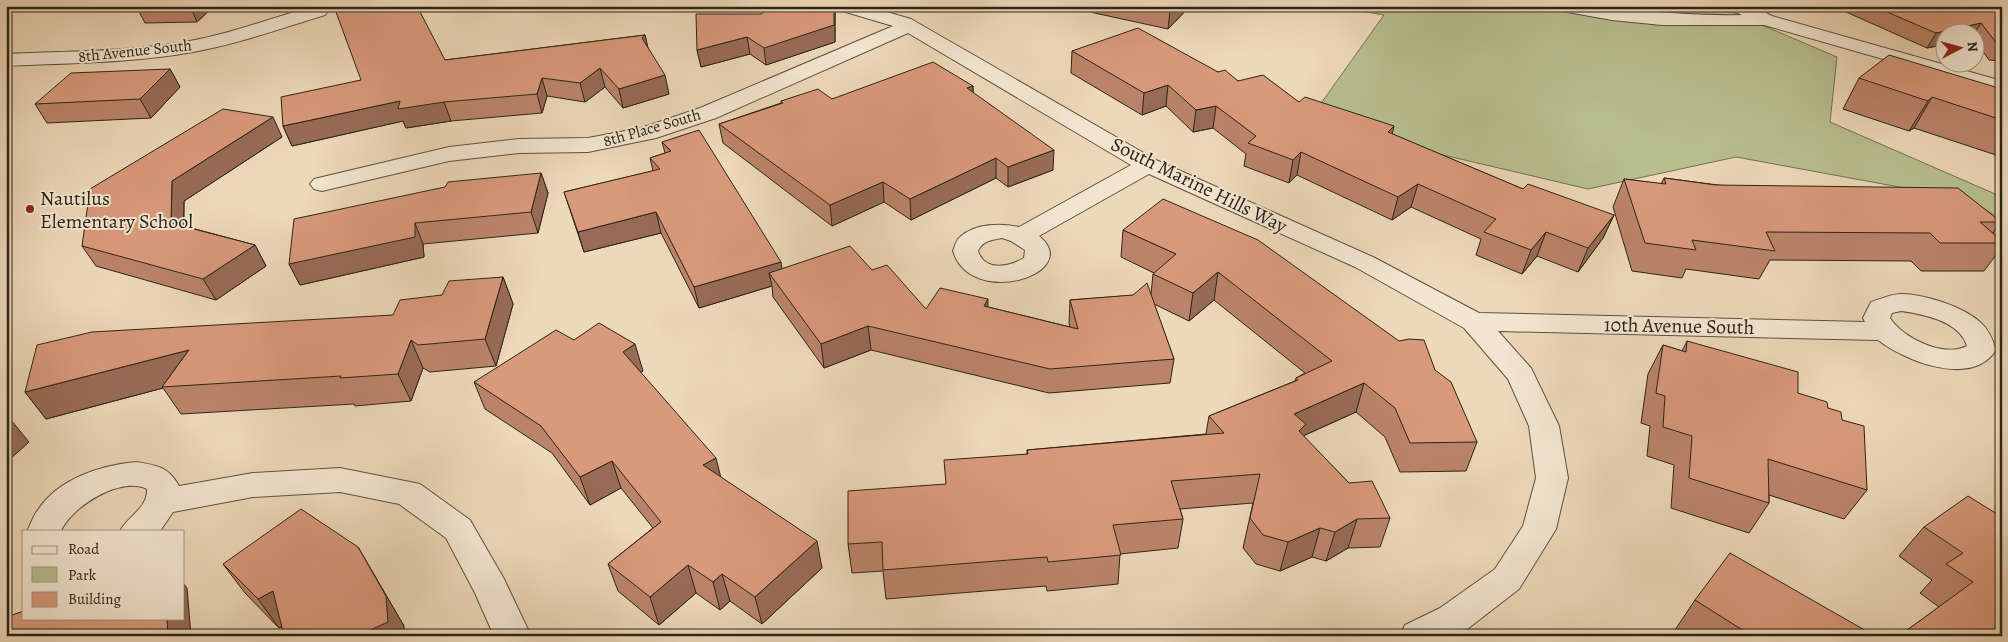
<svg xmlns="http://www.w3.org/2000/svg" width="2008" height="642" viewBox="0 0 2008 642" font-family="Alegreya,serif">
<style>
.green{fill:#b8bf8f;stroke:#727254}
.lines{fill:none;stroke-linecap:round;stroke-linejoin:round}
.street-casing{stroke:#5c5142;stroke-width:2}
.street{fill:#f3e6d1;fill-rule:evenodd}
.wall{fill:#bb846a;stroke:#2c241a}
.shaded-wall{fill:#986b56;stroke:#2c241a}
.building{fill:#d9997b;stroke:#2c241a}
.poi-dot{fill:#8f2418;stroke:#f3e6d1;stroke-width:2}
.labels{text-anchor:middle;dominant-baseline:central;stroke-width:4;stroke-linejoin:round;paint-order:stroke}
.far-street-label{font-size:16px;fill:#2c241a;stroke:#f3e6d1}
.street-label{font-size:20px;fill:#2c241a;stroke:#f3e6d1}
.poi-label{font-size:20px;fill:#2c241a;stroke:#f3e6d1;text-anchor:start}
</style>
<rect width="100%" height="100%" fill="#edd8b8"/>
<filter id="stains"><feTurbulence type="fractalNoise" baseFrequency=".004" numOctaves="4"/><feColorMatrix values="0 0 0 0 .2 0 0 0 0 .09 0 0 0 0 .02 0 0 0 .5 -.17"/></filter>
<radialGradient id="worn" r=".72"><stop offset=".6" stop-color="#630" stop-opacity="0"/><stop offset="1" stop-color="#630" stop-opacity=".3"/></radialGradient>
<!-- green -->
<path class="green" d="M 1331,6 L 1717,6 L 1837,57 L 1830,122 L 2002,197 L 2002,220 L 1970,200 L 1736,157 L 1588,189 L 1307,123 L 1384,15 Z"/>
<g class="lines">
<defs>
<path id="street" d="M 316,6 L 325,7 L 328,11 L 325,15 C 282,28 238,44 193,52 C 132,63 68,63 6,66 L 6,54 C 69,51 134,52 195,40 C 237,32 276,16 316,6 Z
M 836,6 L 866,6 L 911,19 L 1156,160 L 1373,257 L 1479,313 L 1865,322 L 1863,318 L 1871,302 C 1880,299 1892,294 1901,294 C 1924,294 1965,307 1981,323 C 1989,330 1993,340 1996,350 C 1972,388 1905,361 1878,340 L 1498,331 L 1531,368 L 1559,426 L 1568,478 L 1556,529 L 1519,589 L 1466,630 L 1454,636 L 1400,636 L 1405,625 L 1440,608 L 1495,569 L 1523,526 L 1536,478 L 1529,426 L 1508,379 L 1464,328 L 1355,267 L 1149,174 L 1039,236 C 1085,273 971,310 953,251 C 955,246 956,240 960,237 C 975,223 1001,223 1019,227 L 1131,165 L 908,33 L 716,118 L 656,138 L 588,152 L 519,153 L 449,161 L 322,191 L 314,189 L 310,184 L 314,179 L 449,147 L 519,139 L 588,138 L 641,128 L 700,108 L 893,26 L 839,10 ZM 1002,238 L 1011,241 L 1025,250 L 1024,258 C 1009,267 985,272 978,251 C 982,241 992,240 1002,238 ZM 1901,311 C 1923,314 1960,321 1967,346 C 1943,358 1903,338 1890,318 L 1892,313 Z
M 1553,6 C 1616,6 1678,17 1742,15 L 1732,10 L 1729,6 L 1752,6 L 1772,16 L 2002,81 L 2002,93 L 1764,25 L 1662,25 L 1612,20 L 1562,11 L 1556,10 Z
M 136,462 C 156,465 169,467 179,486 L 253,473 L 340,468 L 420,484 L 470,520 L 504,579 L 531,636 L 494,636 L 475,593 L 446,538 L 399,504 L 340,492 L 253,497 L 173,512 L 160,531 L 120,531 C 128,516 148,508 147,489 C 121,476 72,506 61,531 L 27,531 C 31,524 33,516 38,510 C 58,479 101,465 136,462 Z"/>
</defs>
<!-- street casing -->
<use href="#street" class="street-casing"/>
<!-- street -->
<use href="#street" class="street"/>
</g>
<!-- wall -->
<path class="wall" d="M 136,6 L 214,6 L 197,22 L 145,23 Z
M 835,6 L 835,42 L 766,65 L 750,54 L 701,67 L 697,50 L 761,14 Z
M 1087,6 L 1190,6 L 1168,29 L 1090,12 L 1091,7 Z
M 1839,6 L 2002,6 L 2002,61 L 1989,60 L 1976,42 L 1976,32 L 1946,32 L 1946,44 L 1927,48 L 1846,12 Z
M 645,35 L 648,48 L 669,94 L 623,108 L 605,87 L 585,102 L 547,96 L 542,113 L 451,121 L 406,128 L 403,121 L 292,146 L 283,126 L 361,80 L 445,60 Z
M 1072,51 L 1218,72 L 1238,81 L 1392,134 L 1523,189 L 1614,215 L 1603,238 L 1578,272 L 1537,256 L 1522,274 L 1476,255 L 1481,239 L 1411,207 L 1392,220 L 1297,175 L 1289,183 L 1244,166 L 1246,154 L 1213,128 L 1193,132 L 1166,106 L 1142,115 L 1071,73 Z
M 170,69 L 180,87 L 151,118 L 47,123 L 35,104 Z
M 1859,78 L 2002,89 L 2002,157 L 1914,128 L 1909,131 L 1843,109 Z
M 973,86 L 973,93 L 1053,170 L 1008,187 L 996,178 L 911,220 L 884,202 L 832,226 L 723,143 L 719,124 L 781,103 L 781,101 L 832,99 Z
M 282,137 L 184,201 L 184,226 L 255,245 L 266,266 L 216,300 L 96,266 L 82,246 Z
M 662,142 L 782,269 L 872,270 L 926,309 L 988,307 L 1070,327 L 1069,324 L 1070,300 L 1151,294 L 1153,274 L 1154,273 L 1121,257 L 1123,230 L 1435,370 L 1477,442 L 1466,471 L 1400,472 L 1385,437 L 1356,412 L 1303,436 L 1349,483 L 1390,518 L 1380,547 L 1348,548 L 1326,561 L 1312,557 L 1280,571 L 1256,564 L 1243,548 L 1253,503 L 1180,509 L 1183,519 L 1178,548 L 1120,554 L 1118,584 L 1047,591 L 1046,586 L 886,599 L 883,571 L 852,573 L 848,544 L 946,484 L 1027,454 L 1027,450 L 1206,434 L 1209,416 L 1295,381 L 1296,378 L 1305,373 L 1214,300 L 1189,321 L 1154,304 L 1174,359 L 1170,383 L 1049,393 L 871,350 L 824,368 L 773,297 L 772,286 L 699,308 L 661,233 L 584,252 L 564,192 L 653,171 L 650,158 L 665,153 Z
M 541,173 L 548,193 L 538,233 L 423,244 L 424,257 L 300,285 L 289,264 Z
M 1664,178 L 2001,222 L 1993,233 L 2002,241 L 2002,247 L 1984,271 L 1921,271 L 1911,261 L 1770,260 L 1759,279 L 1686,269 L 1682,278 L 1632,271 L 1613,207 L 1624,179 L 1661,184 Z
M 503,277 L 513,304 L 496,366 L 430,372 L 423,368 L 411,401 L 355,406 L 354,404 L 181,414 L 163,388 L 46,419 L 25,392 L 393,315 L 442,295 Z
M 574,340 L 643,371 L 640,372 L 720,477 L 822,568 L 762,624 L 730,601 L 720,610 L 696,593 L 659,625 L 618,591 L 608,564 L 653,528 L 621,488 L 590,505 L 552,453 L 485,409 L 474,382 Z
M 1687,341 L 1828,408 L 1842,420 L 1867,490 L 1844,519 L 1769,495 L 1769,503 L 1749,533 L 1671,508 L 1674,465 L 1647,456 L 1650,426 L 1641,423 L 1648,374 L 1663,345 L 1682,351 Z
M 2002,517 L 2002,636 L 1899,636 L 1939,607 L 1920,593 L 1932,580 L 1899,556 L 1924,527 Z
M 358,547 L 404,626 L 282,627 L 279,628 L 245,593 L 223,564 Z
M 1695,600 L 1875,636 L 1684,636 L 1675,630 Z"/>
<!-- shaded-wall -->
<path class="shaded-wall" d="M 190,6 L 214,6 L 197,22 Z
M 834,6 L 835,6 L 835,42 L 766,65 L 764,48 Z
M 1175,6 L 1190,6 L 1168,29 L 1170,11 Z
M 1981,23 L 1975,32 L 1946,32 L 1946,44 L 1927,48 L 1936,33 Z
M 645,35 L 649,53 L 642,38 Z
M 747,37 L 750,54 L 701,67 L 697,50 Z
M 600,68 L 605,87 L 585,102 L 580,83 Z
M 170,69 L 180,87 L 151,118 L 140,99 Z
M 665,75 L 669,94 L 623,108 L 619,89 Z
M 542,78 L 547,96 L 542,113 L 537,94 Z
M 1168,85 L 1166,106 L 1142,115 L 1144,93 Z
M 973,86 L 973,105 L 967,88 Z
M 1932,97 L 1914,128 L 1909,131 L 1928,101 Z
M 400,101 L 444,102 L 451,121 L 406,128 L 403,121 L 292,146 L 283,126 Z
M 1216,106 L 1213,128 L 1193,132 L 1196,110 Z
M 273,117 L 282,137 L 184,201 L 183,244 L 171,223 L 172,181 Z
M 1394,126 L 1389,149 L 1388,132 Z
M 1054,150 L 1053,170 L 1008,187 L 1008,167 Z
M 1301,152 L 1297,175 L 1289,183 L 1293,160 Z
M 996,158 L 996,178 L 911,220 L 910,199 Z
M 541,173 L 548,193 L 538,233 L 531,212 Z
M 883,182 L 884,202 L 832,226 L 830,205 Z
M 1418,184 L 1411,207 L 1392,220 L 1398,197 Z
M 656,212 L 661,233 L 584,252 L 578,232 Z
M 1614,215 L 1603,238 L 1578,272 L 1588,248 Z
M 415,223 L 423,244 L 424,257 L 300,285 L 289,264 Z
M 1546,232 L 1537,256 L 1522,274 L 1531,250 Z
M 255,245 L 266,266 L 216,300 L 203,279 Z
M 781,262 L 784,282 L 769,273 L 772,286 L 699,308 L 694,287 Z
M 1218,272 L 1214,300 L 1189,321 L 1193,293 Z
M 503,277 L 513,304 L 496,366 L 485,339 Z
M 988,299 L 988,322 L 984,306 Z
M 868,326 L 871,350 L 824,368 L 821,344 Z
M 411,340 L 423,368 L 411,401 L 398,374 Z
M 635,344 L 643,371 L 631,379 L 623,352 Z
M 189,350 L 162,387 L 163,388 L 46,419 L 25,392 Z
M 1364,383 L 1356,412 L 1287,443 L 1294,414 Z
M 11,420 L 29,442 L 6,463 L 6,424 Z
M 716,458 L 723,486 L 703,465 Z
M 612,461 L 621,488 L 590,505 L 580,477 Z
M 1357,519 L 1348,548 L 1326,561 L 1335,532 Z
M 1320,528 L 1312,557 L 1280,571 L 1288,542 Z
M 817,541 L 822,568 L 762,624 L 755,597 Z
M 358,547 L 404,626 L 404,636 L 357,636 Z
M 688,565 L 696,593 L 659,625 L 650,597 Z
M 722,574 L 730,601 L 720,610 L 713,582 Z
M 184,584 L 187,588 L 191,636 L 168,636 L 167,618 L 184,618 Z
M 273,591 L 294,620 L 279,628 L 258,599 Z"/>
<!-- building -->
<path class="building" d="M 363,6 L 417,6 L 445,60 L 645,35 L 642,38 L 665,75 L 619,89 L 600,68 L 580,83 L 542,78 L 537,94 L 444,102 L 398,109 L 400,101 L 283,126 L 281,97 L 361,80 L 336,12 Z
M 772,6 L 834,6 L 834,25 L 764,48 L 747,37 L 697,50 L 696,14 L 761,14 Z
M 1146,6 L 1175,6 L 1170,11 Z
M 1873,6 L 2002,6 L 2002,45 L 1998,45 L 1981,23 L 1936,33 Z
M 1138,28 L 1218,72 L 1225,70 L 1238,81 L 1263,75 L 1299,102 L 1305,97 L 1394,126 L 1388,132 L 1523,189 L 1528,184 L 1614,215 L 1588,248 L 1546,232 L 1531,250 L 1484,232 L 1496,219 L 1418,184 L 1398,197 L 1301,152 L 1293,160 L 1248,143 L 1256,136 L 1216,106 L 1196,110 L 1168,85 L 1144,93 L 1072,51 Z
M 1889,55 L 2002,89 L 2002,120 L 1932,97 L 1928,101 L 1859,78 Z
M 933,62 L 973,86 L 967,88 L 1054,150 L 1008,167 L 996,158 L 910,199 L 883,182 L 830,205 L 719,124 L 783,103 L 781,101 L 818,89 L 832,99 Z
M 170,69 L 140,99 L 35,104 L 71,73 Z
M 223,109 L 273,117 L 172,181 L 171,223 L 255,245 L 203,279 L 82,246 L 90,189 Z
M 699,130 L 781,262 L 694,287 L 656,212 L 578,232 L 564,192 L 660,169 L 650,158 L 671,151 L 662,142 Z
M 541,173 L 531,212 L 415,223 L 415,237 L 289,264 L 294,219 L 445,187 L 448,182 Z
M 1664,178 L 1716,185 L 1958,188 L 2001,222 L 1980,222 L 2002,241 L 2002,243 L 1940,243 L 1930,233 L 1766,232 L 1775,251 L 1692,240 L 1696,250 L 1645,243 L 1624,179 L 1666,184 Z
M 1163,199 L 1258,240 L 1399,341 L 1409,339 L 1424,340 L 1435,370 L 1451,382 L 1477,442 L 1410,443 L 1395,408 L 1364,383 L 1294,414 L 1306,424 L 1299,431 L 1349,483 L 1372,481 L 1390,518 L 1357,519 L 1335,532 L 1320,528 L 1288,542 L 1263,535 L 1250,518 L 1260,474 L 1171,481 L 1183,519 L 1113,525 L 1121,555 L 1048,562 L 1047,557 L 883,570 L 882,542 L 848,544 L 848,491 L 946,484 L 944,460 L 1028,454 L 1027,450 L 1224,433 L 1209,416 L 1298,380 L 1296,378 L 1332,361 L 1218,272 L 1193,293 L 1153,274 L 1176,254 L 1123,230 Z
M 850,246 L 872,270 L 887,265 L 926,309 L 940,288 L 988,299 L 984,306 L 1078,329 L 1070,300 L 1133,295 L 1147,283 L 1174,359 L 1050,369 L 868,326 L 821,344 L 769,273 Z
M 503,277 L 485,339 L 418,345 L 411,340 L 398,374 L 340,378 L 341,376 L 162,387 L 189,350 L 25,392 L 37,345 L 92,332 L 393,315 L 400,300 L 442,295 L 449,281 Z
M 599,323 L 635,344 L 623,352 L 716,458 L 703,465 L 817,541 L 755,597 L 722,574 L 713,582 L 688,565 L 650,597 L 608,564 L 661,522 L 612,461 L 580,477 L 541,426 L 474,382 L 556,330 L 574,340 Z
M 1687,341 L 1798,372 L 1798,393 L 1827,402 L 1828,408 L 1841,412 L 1842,420 L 1864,426 L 1867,490 L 1768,459 L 1769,503 L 1689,478 L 1692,436 L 1663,427 L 1665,396 L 1656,393 L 1663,345 L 1686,352 Z
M 6,420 L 11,420 L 6,424 Z
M 1968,496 L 2002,517 L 2002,636 L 1960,636 L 1957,634 L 1956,636 L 1899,636 L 1973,582 L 1946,564 L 1963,553 L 1924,527 Z
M 301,509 L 358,547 L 386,596 L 388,622 L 357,636 L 284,636 L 273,591 L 258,599 L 223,564 Z
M 1730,553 L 1875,636 L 1752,636 L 1695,600 Z
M 24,611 L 24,618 L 167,618 L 168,636 L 6,636 L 6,617 Z"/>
<!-- markers -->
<circle class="poi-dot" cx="30" cy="209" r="5"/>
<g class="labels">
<!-- far-street labels -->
<g class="far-street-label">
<text transform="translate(135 51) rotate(-6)">8th Avenue South</text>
<text transform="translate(652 128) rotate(-16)">8th Place South</text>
</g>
<!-- street labels -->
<g class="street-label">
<text transform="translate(1199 185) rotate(26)">South Marine Hills Way</text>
<text transform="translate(1679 326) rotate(1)">10th Avenue South</text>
</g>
<!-- poi labels -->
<g class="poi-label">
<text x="40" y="198">Nautilus<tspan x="40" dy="23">Elementary School</tspan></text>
</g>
</g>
<!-- margin -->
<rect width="2008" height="642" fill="none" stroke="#edd8b8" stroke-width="25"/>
<rect x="8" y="8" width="1993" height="627" fill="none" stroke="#2c241a" stroke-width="2.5"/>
<rect x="12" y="12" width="1983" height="617" fill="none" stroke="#2c241a"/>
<!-- legend -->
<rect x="22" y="530" width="162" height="90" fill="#f3e6d1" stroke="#a39888"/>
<rect x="32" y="546" width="25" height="8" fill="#f3e6d1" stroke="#a39888"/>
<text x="68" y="554" font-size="15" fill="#2c241a">Road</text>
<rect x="32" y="567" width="25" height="15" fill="#b8bf8f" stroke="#a39888"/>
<text x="68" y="580" font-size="15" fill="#2c241a">Park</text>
<rect x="32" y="592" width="25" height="15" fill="#d9997b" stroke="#a39888"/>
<text x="68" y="604" font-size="15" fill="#2c241a">Building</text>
<!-- north arrow -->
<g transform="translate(1960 48) rotate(84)"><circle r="24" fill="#f3e6d1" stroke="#a39888"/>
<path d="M0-4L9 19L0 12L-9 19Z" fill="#8f2418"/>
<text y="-8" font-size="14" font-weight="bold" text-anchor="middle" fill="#2c241a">N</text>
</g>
<rect width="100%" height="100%" filter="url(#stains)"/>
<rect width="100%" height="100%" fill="url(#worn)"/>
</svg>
